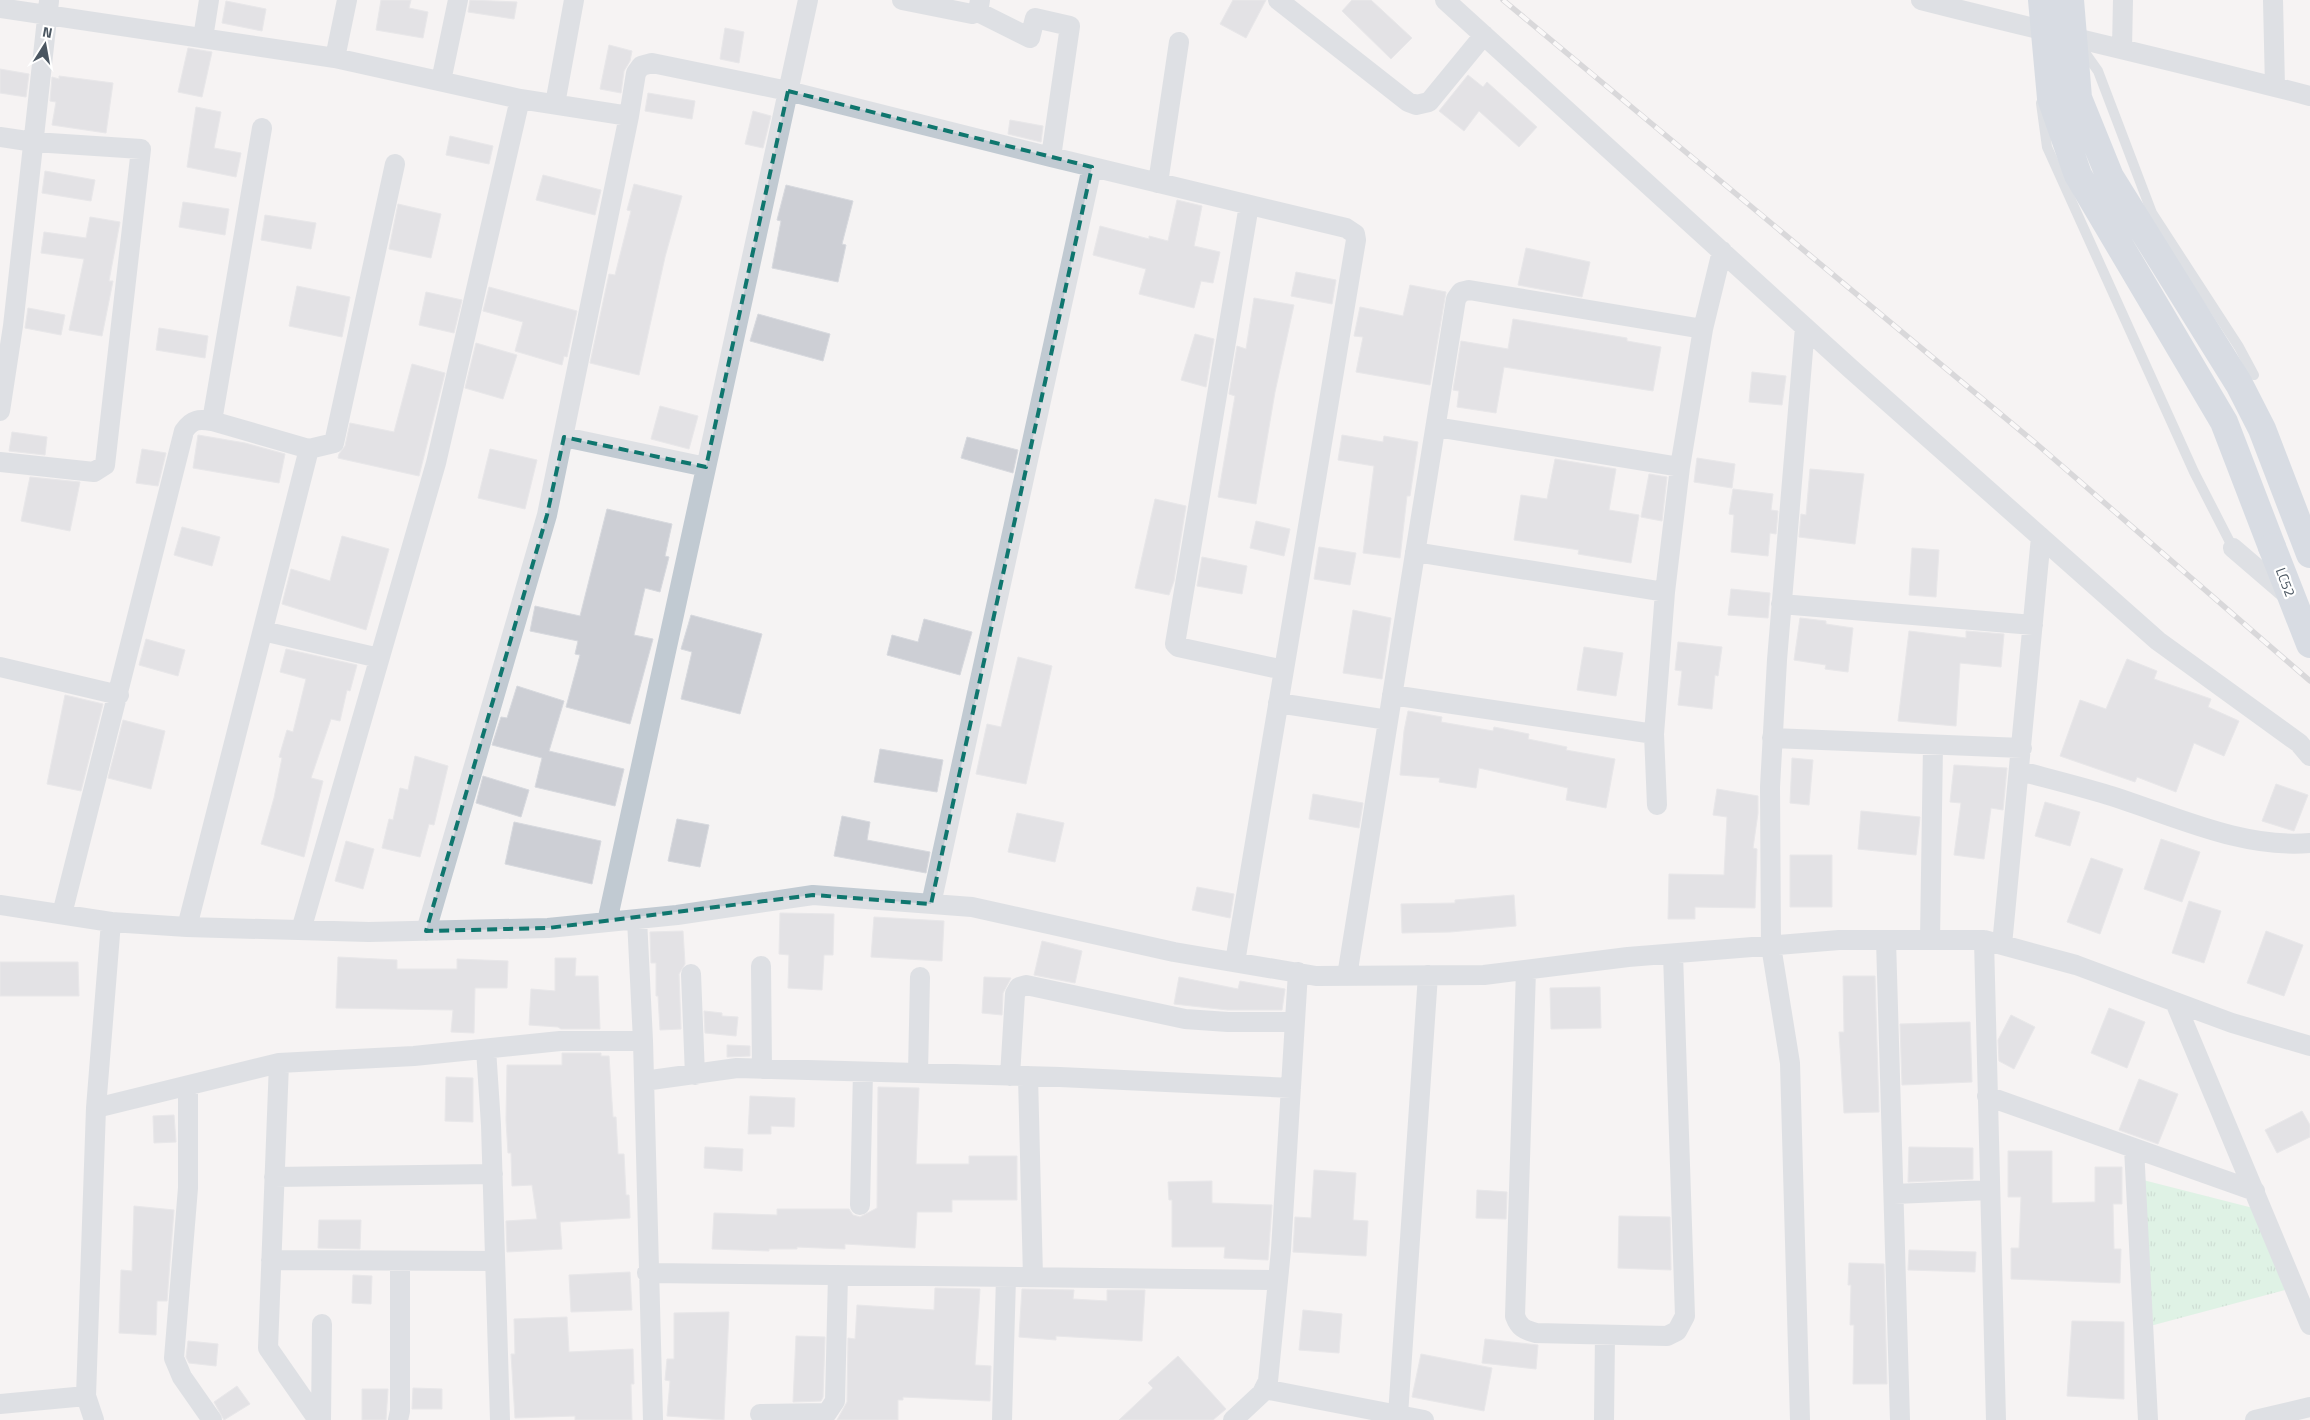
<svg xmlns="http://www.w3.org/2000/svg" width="2310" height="1420" viewBox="0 0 2310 1420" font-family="'Titillium Web',sans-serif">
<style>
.park{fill:url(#park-tufts)}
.building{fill:#cdcfd5;stroke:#d7d9de}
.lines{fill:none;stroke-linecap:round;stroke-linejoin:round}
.lane{stroke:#c1cad2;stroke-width:10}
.street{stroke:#c1cad2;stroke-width:20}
.primary{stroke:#b3c2d1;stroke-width:28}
.rail-casing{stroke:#b5b8bd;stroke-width:5.5}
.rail{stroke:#fff;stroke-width:4;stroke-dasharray:11;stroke-linecap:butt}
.primary-bridge{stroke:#b3c2d1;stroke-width:28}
.marked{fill:none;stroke:#0f766e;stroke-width:4;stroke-dasharray:10 6;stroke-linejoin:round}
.labels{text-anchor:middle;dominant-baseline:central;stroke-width:4.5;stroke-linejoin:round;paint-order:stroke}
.street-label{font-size:14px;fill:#4a5661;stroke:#fff}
</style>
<defs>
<pattern id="park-tufts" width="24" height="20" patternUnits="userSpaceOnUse" patternTransform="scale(1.25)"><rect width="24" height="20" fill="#c3f1d5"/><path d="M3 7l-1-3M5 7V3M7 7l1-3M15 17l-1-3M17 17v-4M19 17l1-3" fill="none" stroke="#a0c6b0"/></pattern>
</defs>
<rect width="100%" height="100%" fill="#f5f3f3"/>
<!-- park -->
<path class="park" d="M 2143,1180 L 2253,1208 L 2285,1290 L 2150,1326 Z"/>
<!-- building -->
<path class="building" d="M 381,0 L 411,0 L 409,8 L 428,12 L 423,38 L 376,30 Z
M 470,0 L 517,2 L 514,19 L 468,12 Z
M 1233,0 L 1266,0 L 1246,38 L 1220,24 Z
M 1352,0 L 1371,0 L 1412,38 L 1391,59 L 1342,11 Z
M 226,1 L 266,9 L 262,31 L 222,23 Z
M 725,28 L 744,32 L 739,63 L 720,59 Z
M 609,45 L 632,51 L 630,61 L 624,71 L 621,93 L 600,89 Z
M 188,48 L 212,52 L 202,97 L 178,92 Z
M 0,69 L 29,74 L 26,97 L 0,93 Z
M 1468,75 L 1483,87 L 1487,82 L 1537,127 L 1519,147 L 1479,111 L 1464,131 L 1439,111 Z
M 59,76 L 113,83 L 106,133 L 52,125 L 56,102 L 50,101 L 52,77 L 59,79 Z
M 648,93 L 695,101 L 692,119 L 645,111 Z
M 196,107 L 221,112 L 214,148 L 241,153 L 236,177 L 187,167 Z
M 753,111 L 771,116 L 763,148 L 745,144 Z
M 1010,120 L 1043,126 L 1041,142 L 1008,134 Z
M 450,136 L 493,146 L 489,164 L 446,155 Z
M 45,171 L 95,180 L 91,201 L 42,193 Z
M 543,175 L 601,190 L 595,215 L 536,200 Z
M 634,184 L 682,196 L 665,257 L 639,375 L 590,363 L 609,274 L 615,275 L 631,211 L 627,210 Z
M 786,185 L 853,201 L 842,244 L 846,245 L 838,282 L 772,268 L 781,221 L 777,220 Z
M 1177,200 L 1202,206 L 1194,246 L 1220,252 L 1213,283 L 1201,281 L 1194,308 L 1139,294 L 1146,269 L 1093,255 L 1100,226 L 1149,239 L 1149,236 L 1168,241 Z
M 183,202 L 229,209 L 225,235 L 179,227 Z
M 398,204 L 441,214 L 431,258 L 389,249 Z
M 265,215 L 316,223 L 311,249 L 261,240 Z
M 90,217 L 120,222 L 109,281 L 113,281 L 102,336 L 69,330 L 84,259 L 41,253 L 44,232 L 86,238 Z
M 1526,248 L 1590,262 L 1582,297 L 1518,285 Z
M 1296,272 L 1336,280 L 1332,304 L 1291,296 Z
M 1410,285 L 1446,292 L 1430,385 L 1356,372 L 1363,337 L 1354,336 L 1360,307 L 1403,316 Z
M 297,286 L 350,297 L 342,337 L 289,326 Z
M 489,287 L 577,311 L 567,357 L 564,356 L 562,365 L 515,351 L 523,322 L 483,311 Z
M 426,292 L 462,300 L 454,333 L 419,325 Z
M 1254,298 L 1294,305 L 1275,392 L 1256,504 L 1218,497 L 1235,396 L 1229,394 L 1237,346 L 1246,349 Z
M 28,308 L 65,315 L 61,335 L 25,328 Z
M 758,314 L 830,334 L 823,361 L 750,341 Z
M 1513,319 L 1627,338 L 1627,341 L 1661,347 L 1653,391 L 1504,367 L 1496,413 L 1457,407 L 1459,391 L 1453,390 L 1461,341 L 1508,349 Z
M 159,328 L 208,336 L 205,358 L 156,350 Z
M 1195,334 L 1214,339 L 1206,387 L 1181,380 Z
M 476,343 L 517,355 L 503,399 L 465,388 Z
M 412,364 L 445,373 L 419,476 L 338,458 L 339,454 L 345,446 L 350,423 L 394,432 Z
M 1752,372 L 1786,376 L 1782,405 L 1749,402 Z
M 660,406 L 698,416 L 689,449 L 651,439 Z
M 12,432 L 47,437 L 45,455 L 9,451 Z
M 198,435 L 245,443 L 285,454 L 279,483 L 193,468 Z
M 1342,435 L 1383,442 L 1384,436 L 1418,442 L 1410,496 L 1407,496 L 1400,558 L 1363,553 L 1374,466 L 1338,460 Z
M 967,437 L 1018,450 L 1013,473 L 961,458 Z
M 142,449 L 166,453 L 158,486 L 136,483 Z
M 490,449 L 537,460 L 525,509 L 478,498 Z
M 1697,458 L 1735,464 L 1732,488 L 1694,482 Z
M 1555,459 L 1616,469 L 1609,510 L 1639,515 L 1631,563 L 1578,554 L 1579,550 L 1514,540 L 1521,495 L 1547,499 Z
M 1810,469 L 1864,474 L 1855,544 L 1799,537 L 1801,514 L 1806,515 Z
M 1649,474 L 1667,477 L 1662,521 L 1641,517 Z
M 30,477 L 80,482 L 70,531 L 21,521 Z
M 1733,489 L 1773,494 L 1771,510 L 1778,511 L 1776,534 L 1770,533 L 1768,556 L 1731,552 L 1734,515 L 1729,514 Z
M 1155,499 L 1186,506 L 1174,581 L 1169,595 L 1135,588 Z
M 607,509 L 672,524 L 665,556 L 669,557 L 660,592 L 645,588 L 634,635 L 653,639 L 630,724 L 566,707 L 580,655 L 575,654 L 578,641 L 530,631 L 535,606 L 580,616 Z
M 1256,521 L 1290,529 L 1284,556 L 1250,548 Z
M 182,527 L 220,537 L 212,566 L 174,555 Z
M 342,536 L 389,549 L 366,630 L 282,604 L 291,569 L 330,581 Z
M 1319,547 L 1356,553 L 1350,585 L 1314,579 Z
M 1912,548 L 1939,550 L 1936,597 L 1909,595 Z
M 1202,557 L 1247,566 L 1242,594 L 1197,586 Z
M 1731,589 L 1770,593 L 1768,618 L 1728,615 Z
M 1353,610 L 1391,618 L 1382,679 L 1343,673 Z
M 691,615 L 762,634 L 740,714 L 681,699 L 692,652 L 681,649 Z
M 1800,618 L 1826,621 L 1826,624 L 1853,628 L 1848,672 L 1825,669 L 1826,665 L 1794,660 Z
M 924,619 L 972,632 L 960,675 L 887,655 L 892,635 L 918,642 Z
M 1909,631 L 1966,638 L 1966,631 L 2004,634 L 2001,667 L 1960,663 L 1956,726 L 1898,721 Z
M 146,639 L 185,650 L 178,676 L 139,665 Z
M 1678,642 L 1722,647 L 1718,676 L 1715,675 L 1712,709 L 1678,705 L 1682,671 L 1675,670 Z
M 1584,647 L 1623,653 L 1616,696 L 1577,690 Z
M 286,649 L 357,665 L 350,691 L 347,690 L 340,721 L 331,719 L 311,778 L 323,781 L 304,857 L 261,844 L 274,798 L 282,758 L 279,757 L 287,730 L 293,732 L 306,679 L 280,672 Z
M 1018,657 L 1052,666 L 1026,784 L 976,774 L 987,724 L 1001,727 Z
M 2127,659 L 2157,671 L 2154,679 L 2211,699 L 2208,707 L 2239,721 L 2224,756 L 2194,743 L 2176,792 L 2137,777 L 2135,782 L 2060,756 L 2080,700 L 2106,709 Z
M 517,686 L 564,701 L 549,751 L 624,769 L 615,806 L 535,787 L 542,758 L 492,745 L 501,717 L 507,718 Z
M 65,695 L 103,704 L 81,791 L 47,784 Z
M 1408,711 L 1442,717 L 1441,722 L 1493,731 L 1494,727 L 1529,734 L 1528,739 L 1567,747 L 1566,750 L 1615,759 L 1606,808 L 1566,800 L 1568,788 L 1479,768 L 1476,788 L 1439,782 L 1440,778 L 1400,775 L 1404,731 Z
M 123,720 L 165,731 L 151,789 L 108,778 Z
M 880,749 L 943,760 L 937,792 L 874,782 Z
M 415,756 L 448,766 L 434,825 L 429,824 L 420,857 L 382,848 L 389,819 L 393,820 L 400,788 L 408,790 Z
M 1792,758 L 1813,760 L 1809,805 L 1790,803 Z
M 1954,765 L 2007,768 L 2003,810 L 1991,808 L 1984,859 L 1954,855 L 1961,803 L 1950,802 Z
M 483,776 L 529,790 L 521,817 L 476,803 Z
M 2276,784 L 2308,795 L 2294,831 L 2262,821 Z
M 1717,789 L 1758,796 L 1758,813 L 1753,848 L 1757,849 L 1755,908 L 1695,907 L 1695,919 L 1668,919 L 1669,874 L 1724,875 L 1727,817 L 1713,815 Z
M 1313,794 L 1363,803 L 1359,828 L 1309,819 Z
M 2045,802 L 2080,812 L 2070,846 L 2035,836 Z
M 1861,811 L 1920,817 L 1916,855 L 1858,849 Z
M 1017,813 L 1064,823 L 1055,862 L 1008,852 Z
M 842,816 L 870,822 L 867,840 L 930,852 L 926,873 L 834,856 Z
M 677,819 L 709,825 L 700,867 L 668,861 Z
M 514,822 L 601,841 L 592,884 L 505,864 Z
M 2161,839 L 2200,852 L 2182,902 L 2144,889 Z
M 346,841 L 374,849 L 363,889 L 335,881 Z
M 1790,855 L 1832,855 L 1832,907 L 1790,907 Z
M 2091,858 L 2123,869 L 2100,934 L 2067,922 Z
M 1197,887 L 1234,894 L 1230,918 L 1192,910 Z
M 1514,895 L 1516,926 L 1450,932 L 1402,933 L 1401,904 L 1455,903 L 1455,900 Z
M 2189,901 L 2221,911 L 2204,963 L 2172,953 Z
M 780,913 L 834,914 L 833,955 L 824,955 L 822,990 L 788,988 L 789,955 L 779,954 Z
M 874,917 L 944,921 L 942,961 L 871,957 Z
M 683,931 L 685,964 L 679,974 L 681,1029 L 660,1030 L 658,996 L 656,996 L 656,963 L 651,963 L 650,932 Z
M 2266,931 L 2303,945 L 2284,996 L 2247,983 Z
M 1042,941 L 1082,951 L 1075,983 L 1034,975 Z
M 338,957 L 397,960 L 397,969 L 457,969 L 457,959 L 508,961 L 507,988 L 475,988 L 474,1033 L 451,1032 L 453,1010 L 336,1008 Z
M 555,958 L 576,958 L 575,976 L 598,976 L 600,1029 L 561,1029 L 558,1027 L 529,1025 L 531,989 L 555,991 Z
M 0,962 L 78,962 L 79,996 L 0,996 Z
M 1843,976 L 1875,976 L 1879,1112 L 1844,1113 L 1839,1032 L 1844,1032 Z
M 984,977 L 1011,978 L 1003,993 L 1002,1015 L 982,1013 Z
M 1179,977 L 1238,989 L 1240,981 L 1285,989 L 1282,1010 L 1228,1010 L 1174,1004 Z
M 1600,987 L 1601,1028 L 1551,1029 L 1550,988 Z
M 2109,1008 L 2145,1022 L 2127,1068 L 2091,1053 Z
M 704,1011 L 722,1013 L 722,1016 L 738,1017 L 736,1036 L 705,1033 Z
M 2011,1015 L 2035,1027 L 2014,1069 L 1999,1061 L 1998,1040 Z
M 1970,1022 L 1972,1082 L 1902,1085 L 1900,1024 Z
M 727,1045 L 750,1046 L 750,1056 L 727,1057 Z
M 562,1053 L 601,1053 L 601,1056 L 609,1056 L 613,1117 L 616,1117 L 618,1154 L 624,1154 L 626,1195 L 629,1195 L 630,1218 L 560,1222 L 562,1249 L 507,1252 L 506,1221 L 537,1219 L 532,1185 L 512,1186 L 511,1153 L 508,1153 L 506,1120 L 507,1065 L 562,1065 Z
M 446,1077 L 473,1078 L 473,1122 L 445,1121 Z
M 2139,1079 L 2178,1094 L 2158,1144 L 2119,1130 Z
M 878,1087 L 919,1088 L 916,1164 L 969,1164 L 969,1156 L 1017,1156 L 1017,1200 L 952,1200 L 952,1212 L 917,1212 L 915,1248 L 845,1244 L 845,1249 L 797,1247 L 797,1249 L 769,1249 L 769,1251 L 712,1249 L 714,1213 L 777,1215 L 777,1209 L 849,1209 L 853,1215 L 860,1217 L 877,1208 Z
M 750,1096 L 795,1098 L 794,1127 L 771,1126 L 771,1134 L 748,1134 Z
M 2302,1111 L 2310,1125 L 2310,1137 L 2277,1153 L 2265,1130 Z
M 174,1115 L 176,1142 L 154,1143 L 153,1116 Z
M 705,1147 L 743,1149 L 742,1171 L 704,1168 Z
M 1909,1147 L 1973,1148 L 1973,1179 L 1908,1182 Z
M 2008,1151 L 2052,1151 L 2052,1203 L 2095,1202 L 2095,1167 L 2122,1167 L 2122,1204 L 2113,1204 L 2114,1249 L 2121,1249 L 2120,1283 L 2011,1279 L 2011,1248 L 2019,1248 L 2021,1197 L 2008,1197 Z
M 1314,1170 L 1356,1173 L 1353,1220 L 1368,1221 L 1366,1256 L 1293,1252 L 1295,1217 L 1311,1218 Z
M 1212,1181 L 1212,1203 L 1272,1205 L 1268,1260 L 1224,1258 L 1225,1247 L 1172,1247 L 1172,1200 L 1169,1200 L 1168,1182 Z
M 1477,1190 L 1507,1192 L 1506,1219 L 1476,1218 Z
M 134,1206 L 174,1210 L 167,1301 L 157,1301 L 156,1335 L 119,1333 L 121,1270 L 132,1271 Z
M 1619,1216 L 1670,1217 L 1671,1270 L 1618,1268 Z
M 319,1220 L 361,1220 L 360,1249 L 318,1248 Z
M 1909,1250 L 1976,1252 L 1975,1272 L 1908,1270 Z
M 1849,1263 L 1884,1264 L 1887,1384 L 1853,1384 L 1854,1325 L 1850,1325 L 1851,1285 L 1848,1285 Z
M 630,1272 L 632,1310 L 571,1312 L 569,1275 Z
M 353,1275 L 372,1276 L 371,1304 L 352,1303 Z
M 935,1288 L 980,1289 L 975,1365 L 991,1366 L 990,1401 L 903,1397 L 903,1400 L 898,1400 L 898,1420 L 837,1420 L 847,1402 L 848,1338 L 855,1339 L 857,1305 L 934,1310 Z
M 1022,1289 L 1074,1290 L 1073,1299 L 1107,1301 L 1107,1290 L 1145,1290 L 1142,1341 L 1056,1336 L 1056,1340 L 1019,1337 Z
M 1303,1310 L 1342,1314 L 1339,1353 L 1299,1350 Z
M 729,1312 L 724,1420 L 667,1416 L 670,1381 L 665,1380 L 667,1359 L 674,1359 L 674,1313 Z
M 567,1317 L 569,1352 L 633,1349 L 634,1384 L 631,1384 L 632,1420 L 575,1420 L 575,1416 L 515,1418 L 511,1354 L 515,1354 L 514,1319 Z
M 2072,1321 L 2124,1322 L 2124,1399 L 2067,1396 Z
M 796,1336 L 825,1337 L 823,1397 L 821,1401 L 793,1402 Z
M 1485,1339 L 1538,1345 L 1536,1369 L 1482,1363 Z
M 188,1341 L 218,1344 L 216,1366 L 189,1363 L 186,1357 Z
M 1421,1354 L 1492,1368 L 1484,1411 L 1412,1397 Z
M 1178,1356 L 1226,1409 L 1213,1420 L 1119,1420 L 1153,1388 L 1148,1383 Z
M 237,1386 L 250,1404 L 224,1420 L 214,1402 Z
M 413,1388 L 442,1389 L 442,1409 L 412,1409 Z
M 362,1389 L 388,1389 L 386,1420 L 362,1420 Z"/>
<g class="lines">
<!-- lane -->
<path class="lane" d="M 2081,47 L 2098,71 L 2152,213 L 2239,347 L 2254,375
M 2041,103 L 2047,147 L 2194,472 L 2233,548"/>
<!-- street -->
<path class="street" d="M 902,0 L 972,14 L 978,12 L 980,0
M 1278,0 L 1408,102 L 1416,105 L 1429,102 L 1484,35
M 1445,0 L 1851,369 L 2158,641 L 2299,743 L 2310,756
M 1921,0 C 2050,33 2181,62 2310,96
M 2273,0 L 2275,87
M 0,8 L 335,58 L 520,99 L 629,116 L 547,515 L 426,931
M 978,12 L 1030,38 L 1035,18 L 1070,26 L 1051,157
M 203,38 L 209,0
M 2122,48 L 2123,0
M 335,58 L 347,0
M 441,81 L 458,0
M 555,104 L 574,0
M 629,116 L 636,73 L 641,66 L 652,63 L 788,91 L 1051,157 L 1346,228 L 1355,234 L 1356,240 L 1235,962
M 0,137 L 34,142 L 141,149 L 105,465 L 94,472 L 0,462
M 1158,183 L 1179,42
M 1249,205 L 1175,644 L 1178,647 L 1284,670
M 0,411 L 13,326 L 49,1
M 212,421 L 262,128
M 1436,427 L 1680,467
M 564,437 L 706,467
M 309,449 L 334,443 L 395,164
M 2233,548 L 2290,597
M 1415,552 L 1665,592
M 1781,604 L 2033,625
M 263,631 L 379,658
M 0,667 L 119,695
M 1392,695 L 1654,734
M 1278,703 L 1388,720
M 1772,738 L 2022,748
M 2020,771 C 2050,779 2079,786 2108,795 C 2173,815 2241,849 2310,843
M 1657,805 L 1654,734 L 1665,592 L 1680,467 L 1703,329 L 1722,251
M 931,904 L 1092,167
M 0,905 L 111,922
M 62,914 L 184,431 C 192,419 199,419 212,421 L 309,449 L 187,927
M 637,919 L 643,1041
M 607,922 L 808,0
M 301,930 L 436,463 L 520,99
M 1886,940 L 1900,1420
M 1930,940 L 1933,745
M 1984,940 L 1996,1420
M 2002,945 L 2041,537
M 761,966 L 762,1069
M 1526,970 L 1515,1316 C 1519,1327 1524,1330 1536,1333 L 1667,1336 L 1677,1331 L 1685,1316 L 1673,954
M 691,974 L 695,1075
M 1347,976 L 1456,299 L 1461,292 L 1469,290 L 1703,329
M 2175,1002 L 2310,1325
M 486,1049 L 491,1125 L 500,1420
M 279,1063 L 268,1348 L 318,1420
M 918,1073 L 920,977
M 1010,1076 L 1015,994 L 1019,987 L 1026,985 L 1185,1019 L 1228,1022 L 1295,1022
M 1028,1076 L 1033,1277
M 644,1081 L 737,1068 L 1060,1077 L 1291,1088
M 188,1086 L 188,1188 L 174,1358 L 182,1377 L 212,1420
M 1987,1096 L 2255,1191
M 96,1108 L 279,1063 L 414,1056 L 560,1041 L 643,1041 L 653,1420
M 2134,1148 L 2148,1420
M 274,1177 L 493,1174
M 1894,1194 L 1989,1190
M 860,1205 L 863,1072
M 271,1260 L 495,1261
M 647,1273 L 1278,1280
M 1264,1389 L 1424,1420
M 0,1404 L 86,1396
M 760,1414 L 827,1413 L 835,1401 L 838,1275
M 1398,1415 L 1428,975
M 94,1420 L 86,1396 L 96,1108 L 111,922 L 187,927 L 369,932 L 548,928 L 677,915 L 813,895 L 972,907 L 1174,952 L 1316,976 L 1484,975 L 1628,957 L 1839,940 L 1984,940 L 2076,965 L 2232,1023 L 2310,1046
M 321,1420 L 322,1324
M 398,1420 L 400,1411 L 400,1261
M 1002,1420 L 1006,1277
M 1233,1420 L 1262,1393 L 1268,1381 L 1281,1250 L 1298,972
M 1604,1420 L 1605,1335
M 1800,1420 L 1790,1063 L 1771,946 L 1770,787 L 1777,660 L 1805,327
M 2255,1420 L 2310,1407"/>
<!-- primary -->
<path class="primary" d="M 2042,0 L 2051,98 L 2078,175 L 2224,422 L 2272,547
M 2070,0 L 2078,98 L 2110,177 L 2239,384 L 2262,429 L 2310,554"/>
<defs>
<path id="rail" d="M 1503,0 L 2039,446 L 2310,681"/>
</defs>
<!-- rail casing -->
<use href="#rail" class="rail-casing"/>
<!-- rail -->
<use href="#rail" class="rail"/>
<!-- primary-bridge -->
<path class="primary-bridge" d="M 2272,547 L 2310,644"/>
</g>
<!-- marked area -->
<path d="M0 0H2310V1420H0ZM 788,91 L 1092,167 L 931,904 L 813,895 L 548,928 L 426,931 L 547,515 L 564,437 L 706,467 Z" fill="#f5f3f3" fill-opacity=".55" fill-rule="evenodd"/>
<path class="marked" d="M 788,91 L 1092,167 L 931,904 L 813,895 L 548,928 L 426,931 L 547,515 L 564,437 L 706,467 Z"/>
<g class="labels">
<!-- street labels -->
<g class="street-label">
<text transform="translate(2286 582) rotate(69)">LC52</text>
</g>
</g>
<!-- north arrow -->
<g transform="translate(45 45) rotate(11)" stroke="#ffffff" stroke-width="4" paint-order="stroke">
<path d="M0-4L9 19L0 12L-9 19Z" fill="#4a5661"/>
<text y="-8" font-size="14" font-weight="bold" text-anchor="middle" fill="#4a5661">N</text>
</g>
</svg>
